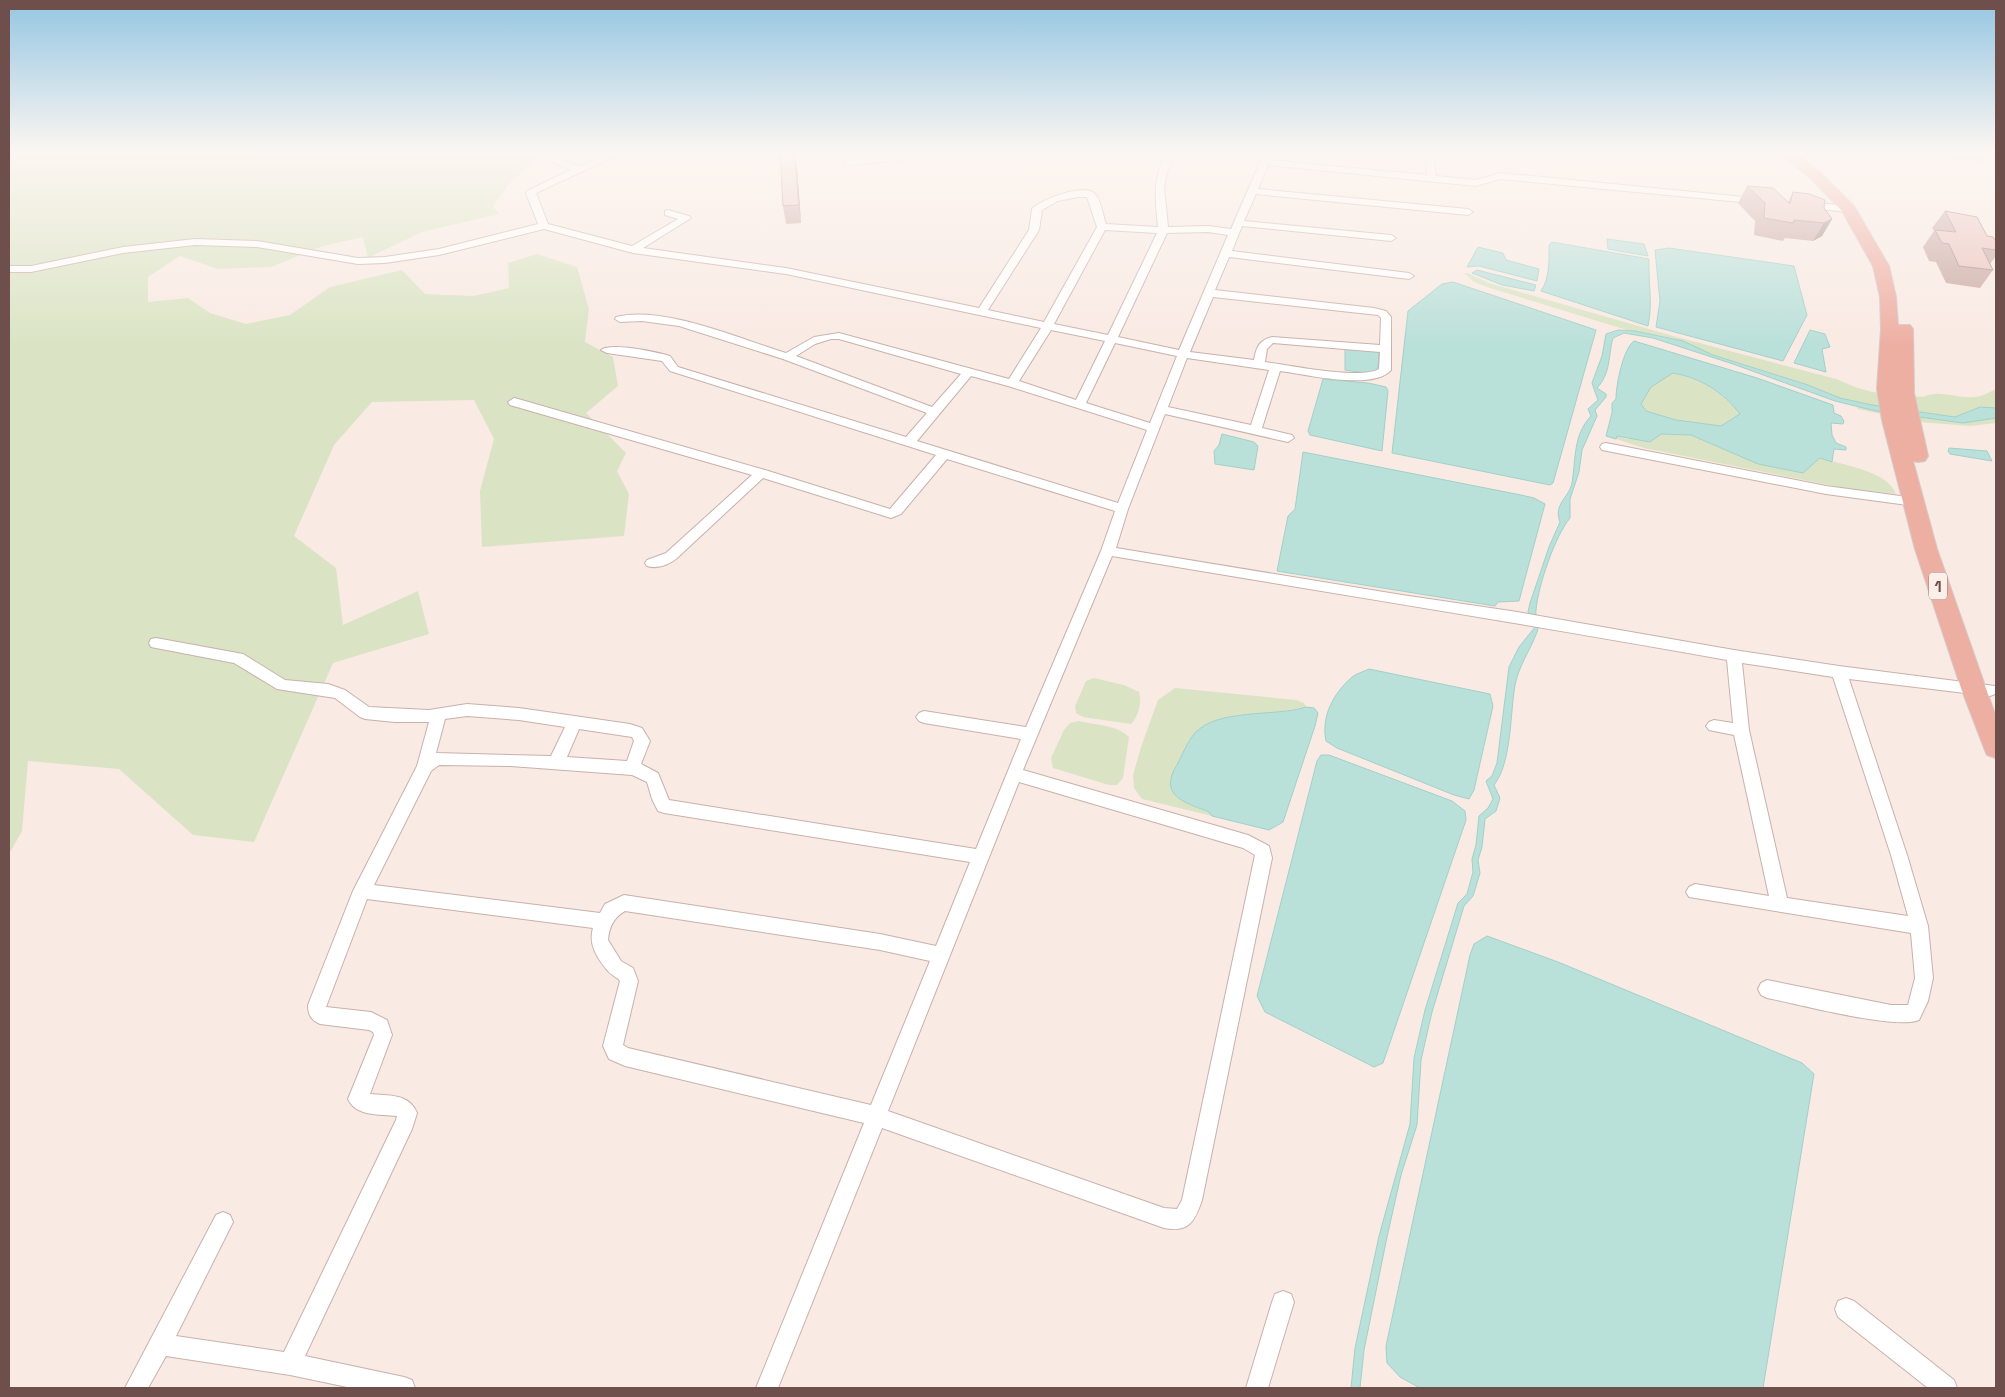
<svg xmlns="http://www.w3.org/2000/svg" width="2005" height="1397" viewBox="0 0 2005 1397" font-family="'Space Grotesk',sans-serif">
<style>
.green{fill:#dae4c4}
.water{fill:#bae0da;stroke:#a2d0ca;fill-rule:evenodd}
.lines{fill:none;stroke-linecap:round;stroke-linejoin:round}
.minor-casing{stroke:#c8b1ab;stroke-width:2}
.trunk-casing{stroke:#d4cac9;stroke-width:2}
.minor{fill:#fff;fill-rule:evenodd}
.trunk{fill:#eeafa3;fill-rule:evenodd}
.wall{fill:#caa8a3}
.shaded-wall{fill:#a48885}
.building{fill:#ebc3be;stroke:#a48885}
.labels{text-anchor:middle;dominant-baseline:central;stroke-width:4.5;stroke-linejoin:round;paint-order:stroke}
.shield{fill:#fcefe9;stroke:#997f7b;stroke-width:1}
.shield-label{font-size:16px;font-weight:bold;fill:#6e4f4c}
</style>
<rect width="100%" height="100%" fill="#f9eae3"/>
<!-- green -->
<path class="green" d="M 9,151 L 391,151 L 421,153 L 435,151 L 477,151 L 496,157 L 520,153 L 539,157 L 510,183 L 493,206 L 499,214 L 422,232 L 368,258 L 363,237 L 323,246 L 271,267 L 218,269 L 180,256 L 148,277 L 148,302 L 188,298 L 210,313 L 246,324 L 290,315 L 330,287 L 402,270 L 425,294 L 473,296 L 509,288 L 508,263 L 537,254 L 577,267 L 589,309 L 585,342 L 613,357 L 618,386 L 586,413 L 626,453 L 617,471 L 629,494 L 624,536 L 482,547 L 480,491 L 494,439 L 474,400 L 372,402 L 334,445 L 294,536 L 336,568 L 343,625 L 418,591 L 429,634 L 333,663 L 254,842 L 193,835 L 119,769 L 28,761 L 22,831 L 9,854 Z
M 1464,273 L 1468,273 L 1489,283 L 1673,336 L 1836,379 L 1855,387 L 1872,392 L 1923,397 C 1940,389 1957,399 1974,397 C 1981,397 1990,392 1996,389 L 1996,408 L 1980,407 L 1955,417 L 1872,405 L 1840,398 L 1808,385 L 1713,355 L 1683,341 L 1661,336 L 1627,330 L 1490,288 L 1474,282 Z
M 1673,373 C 1704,380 1720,391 1740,414 L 1721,426 L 1676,420 L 1646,411 L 1641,404 L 1651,387 Z
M 1857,407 L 1963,423 L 1996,418 L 1996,423 L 1970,426 L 1919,422 L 1858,409 Z
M 1661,434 L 1691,435 L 1720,447 L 1810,467 L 1820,458 C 1842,465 1887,470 1896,494 L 1844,488 L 1644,448 L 1616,439 L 1617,436 L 1627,439 Z
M 1094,678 L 1124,685 L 1139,692 C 1142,702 1139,715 1131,724 L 1083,717 L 1076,713 L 1075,706 L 1086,681 Z
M 1175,688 L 1296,700 L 1304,703 L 1306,707 L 1278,712 L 1234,715 L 1191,805 L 1209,812 L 1212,816 L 1142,799 L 1134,788 L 1133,775 L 1141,747 L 1158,700 Z
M 1079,721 C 1095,725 1118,725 1129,737 L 1123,778 L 1117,785 L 1109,785 L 1053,768 L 1051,758 L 1064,730 L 1070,723 Z"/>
<!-- water -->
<path class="water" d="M 1945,151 L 1980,152 L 1987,161 L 1947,158 Z
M 1607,239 L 1644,244 L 1648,256 L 1608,249 Z
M 1552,242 L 1649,259 C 1648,283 1653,303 1648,326 L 1541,291 C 1550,277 1549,261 1549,245 Z
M 1478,247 L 1503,253 L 1506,260 L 1539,269 L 1537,281 L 1479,266 L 1467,267 Z
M 1669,248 L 1794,266 L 1807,315 L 1783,361 L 1656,327 L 1660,301 L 1655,250 Z
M 1477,270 L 1536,285 L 1534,291 L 1502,285 L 1472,273 Z
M 1453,282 L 1596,330 L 1553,483 L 1550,485 L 1392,453 L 1408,311 L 1442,284 Z
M 1618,330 L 1635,331 L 1683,341 L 1713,355 L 1808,385 L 1840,398 L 1872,405 L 1955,417 L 1980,407 L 1996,408 L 1996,418 L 1963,423 L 1876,411 L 1835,401 L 1733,364 L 1653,338 L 1624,333 L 1613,338 C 1608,356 1611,373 1597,388 L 1606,394 L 1606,397 L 1595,410 L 1597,416 L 1582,450 L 1579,472 L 1570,499 L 1570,518 C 1555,536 1538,586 1536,610 C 1535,617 1540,625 1537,632 C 1530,651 1519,665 1515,685 C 1510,713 1512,762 1494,785 L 1500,798 L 1496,811 L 1485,819 L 1482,847 L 1478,860 L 1480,873 L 1473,896 L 1464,906 L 1432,1012 L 1421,1060 L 1417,1125 L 1401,1175 L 1387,1237 L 1364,1350 L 1360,1388 L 1351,1388 L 1355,1348 L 1379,1236 L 1410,1124 L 1414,1058 L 1425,1010 L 1458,903 L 1467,894 L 1473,872 L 1472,859 L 1476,845 L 1479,816 L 1488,808 L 1493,799 L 1486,781 L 1492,776 L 1497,763 L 1509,667 L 1519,647 L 1535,627 L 1528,612 L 1530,603 L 1549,547 L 1560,522 C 1553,504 1569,498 1572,483 C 1576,459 1573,435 1591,416 L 1588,409 L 1598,400 L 1592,383 L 1602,356 L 1606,334 Z
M 1810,330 L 1825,334 L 1830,347 L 1822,349 L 1826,372 L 1794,363 Z
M 1634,341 L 1757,378 L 1833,405 L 1834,413 L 1841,416 L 1844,421 L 1843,424 L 1831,423 L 1832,435 L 1836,443 L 1846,447 L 1846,450 L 1834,449 L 1832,462 L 1820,458 L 1803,473 L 1758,464 L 1691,435 L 1661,434 L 1650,442 L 1617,436 L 1616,439 L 1606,436 L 1612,413 L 1612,403 L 1616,399 C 1616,385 1623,349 1634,341 ZM 1673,373 C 1701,378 1723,392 1740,414 L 1721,426 L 1676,420 L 1646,411 L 1641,404 L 1651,387 Z
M 1345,348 L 1379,352 L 1378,367 L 1375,371 L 1365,373 L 1345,370 Z
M 1323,379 L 1368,383 L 1386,387 L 1388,391 L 1382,451 L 1310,435 L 1308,431 Z
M 1222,434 L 1254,442 L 1258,446 L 1254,470 L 1215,464 L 1214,451 L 1219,445 Z
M 1949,448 L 1987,451 L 1992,461 L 1950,454 L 1948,451 Z
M 1303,452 L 1521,495 L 1534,498 L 1545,504 L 1519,601 L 1498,602 L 1495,606 L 1277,571 L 1288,516 L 1295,509 Z
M 1369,669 L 1490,694 L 1493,706 L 1474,790 L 1469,799 L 1454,795 L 1337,748 L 1326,741 C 1321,717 1333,694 1351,678 C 1355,674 1363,672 1369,669 Z
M 1306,707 L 1314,708 L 1318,713 L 1315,726 L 1283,822 L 1269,830 L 1212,816 L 1209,812 C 1190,804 1160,798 1174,770 C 1181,759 1186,743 1195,733 C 1218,708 1275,717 1306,707 Z
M 1321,755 L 1329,755 L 1452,801 L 1465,811 L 1466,820 L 1383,1063 L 1374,1067 L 1265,1012 L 1257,996 L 1317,761 Z
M 1487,936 L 1558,962 L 1802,1063 L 1814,1074 L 1763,1388 L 1420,1388 L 1400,1377 L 1387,1363 L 1386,1346 L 1470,955 L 1474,944 Z"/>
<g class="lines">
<defs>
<path id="minor" d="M 529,151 C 548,151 561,158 578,167 L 614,151 L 626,151 L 536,193 L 548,224 L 632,246 L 678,219 L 665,215 L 665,211 L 668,210 L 689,216 L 691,218 L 643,248 L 786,268 L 979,308 L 1029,230 L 1032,209 C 1041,199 1085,183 1095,194 C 1101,200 1103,216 1106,224 L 1158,227 C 1155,193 1153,183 1166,151 L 1175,151 L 1167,172 L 1164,187 L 1168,227 L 1208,226 L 1231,229 L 1265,151 L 1274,151 L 1270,160 L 1427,175 L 1424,151 L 1433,151 L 1436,176 L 1476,180 L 1500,173 L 1764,199 L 1766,201 L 1761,204 L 1500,179 L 1476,186 L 1268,165 L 1258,189 L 1468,209 L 1473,212 L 1468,215 L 1256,194 L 1244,221 L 1391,235 L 1396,238 L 1391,241 L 1242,226 L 1232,251 L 1409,273 L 1414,276 L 1409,279 L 1229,257 L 1215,290 L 1374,308 L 1386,311 L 1391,317 L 1391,370 C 1373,391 1305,374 1280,371 L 1262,428 L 1292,435 L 1294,438 L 1288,442 L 1165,414 L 1128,509 L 1116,548 L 1402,595 L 1511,611 L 1734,650 L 1839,666 L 1995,686 L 1995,694 L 1990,696 L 1849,679 L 1907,855 L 1928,926 L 1933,978 L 1928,1001 L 1919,1020 C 1895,1030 1798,1004 1767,998 L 1761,995 L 1758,989 L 1761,983 L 1767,980 L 1891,1005 L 1908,1005 L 1915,978 L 1911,933 L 1689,897 L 1686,892 L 1689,887 L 1695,884 L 1769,896 L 1734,735 L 1709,730 L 1706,726 L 1709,722 L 1714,720 L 1733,723 L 1727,660 C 1523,623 1317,591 1112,556 L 1023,770 L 1248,835 L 1269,846 L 1272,858 L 1202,1200 C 1195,1221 1189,1233 1164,1228 L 882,1128 L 778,1388 L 756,1388 L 864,1123 L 625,1066 L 609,1059 L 603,1046 L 620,981 C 617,977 611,975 608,971 C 597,958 588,944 593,928 L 367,899 L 326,1007 L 371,1012 L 387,1020 L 392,1035 L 370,1094 C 388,1096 409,1093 417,1113 L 412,1129 L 305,1356 L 404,1377 L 412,1380 L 415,1388 L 352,1388 L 290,1375 L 166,1356 L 148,1388 L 125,1388 L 216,1215 L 223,1212 L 230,1215 L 233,1222 L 176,1336 L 284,1352 L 396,1120 L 397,1116 C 380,1114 356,1117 348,1099 L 374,1035 L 373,1032 L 369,1030 L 320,1024 C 311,1020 308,1015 308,1005 L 353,891 L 417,766 L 429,722 L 395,722 L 365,719 L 360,717 L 335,698 L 277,689 L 234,663 L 156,648 L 151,647 L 149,643 L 151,639 L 156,638 L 243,654 L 285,680 L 328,684 L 345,690 L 369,707 L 429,710 L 467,704 L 519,708 L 630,724 L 642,728 L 650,741 L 641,764 L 658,773 L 669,800 L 976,849 L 1021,739 L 924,723 L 919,721 L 916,717 L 919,713 L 924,711 L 1026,727 L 1101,551 L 1115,511 L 947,459 L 901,514 L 891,518 L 763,478 L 676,559 C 668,565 657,569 647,566 L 645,563 L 647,560 L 666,553 L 752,475 L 510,405 L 508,402 L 514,398 L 518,399 L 765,470 L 890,509 L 936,455 L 670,371 L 662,361 L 607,353 L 601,350 C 610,342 657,352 670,356 L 678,367 L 906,437 L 927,413 L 783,359 L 679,326 L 642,321 L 620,322 L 615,319 L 616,317 C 663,305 740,339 786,353 L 814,337 L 839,333 L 1009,379 L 1041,328 L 786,274 L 633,253 L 544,229 L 439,255 L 385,263 L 358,264 L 257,247 L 195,245 L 123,253 L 31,272 L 9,272 L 9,266 L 31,266 L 123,247 L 195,239 L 257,241 L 358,258 L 385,257 L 439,249 L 538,224 L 526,193 L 527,191 L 570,170 ZM 1078,197 L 1087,197 L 1097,227 L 1044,322 L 988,310 L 1039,230 L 1042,210 L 1058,201 ZM 1105,230 L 1157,233 L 1108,335 L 1054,324 ZM 1208,232 L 1228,235 L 1179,350 L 1118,337 L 1167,233 ZM 1213,297 L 1378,315 L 1381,318 L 1380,345 L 1272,337 C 1259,340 1256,348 1254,360 L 1190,352 ZM 1051,330 L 1105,341 L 1076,400 L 1019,381 ZM 831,339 L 839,339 L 961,374 L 932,407 L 796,356 L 815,344 ZM 1115,343 L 1177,356 L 1150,423 L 1086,403 ZM 1273,343 L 1380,352 L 1379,369 C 1360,380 1289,365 1265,362 L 1267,349 ZM 1187,358 L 1269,370 L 1251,425 L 1168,407 ZM 971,376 L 1008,386 L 1147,430 L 1118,503 L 917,441 ZM 1742,663 L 1833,677 L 1891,855 L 1908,916 L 1787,898 L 1749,730 ZM 467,716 L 519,720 L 565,727 L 551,756 L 436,753 L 445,719 ZM 579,729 L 632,737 L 634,741 L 627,761 L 567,757 ZM 439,765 L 511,766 L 632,775 L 647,782 L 652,799 L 658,811 L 664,813 L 970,862 L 936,946 L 880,934 L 624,895 L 605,904 L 600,913 L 374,885 L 431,771 ZM 1019,782 L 1243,848 L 1255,855 L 1182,1200 L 1177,1209 L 1164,1208 L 888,1111 ZM 625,911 L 880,950 L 930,961 L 871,1105 L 628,1048 L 623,1045 L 638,981 L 633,968 L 621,961 L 608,940 C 609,927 614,917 625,911 Z
M 914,151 L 928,151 L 903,160 L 849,165 L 844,162 L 849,159 L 902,154 Z
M 1804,202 L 1849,206 L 1854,209 L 1849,212 L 1801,207 L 1801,203 Z
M 1606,443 L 1826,486 L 1915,498 L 1920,499 L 1921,502 L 1920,505 L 1915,506 L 1826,494 L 1602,450 L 1600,447 L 1602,444 Z
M 1283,1291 L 1291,1294 L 1294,1302 L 1268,1388 L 1246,1388 L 1272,1302 L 1275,1294 Z
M 1846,1298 L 1854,1301 L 1954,1380 L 1957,1388 L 1928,1388 L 1838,1317 L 1835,1309 L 1838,1301 Z"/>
<path id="trunk" d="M 1777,151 L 1793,151 L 1819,171 L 1854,206 L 1889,266 L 1896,297 L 1898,325 L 1910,325 L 1913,329 L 1914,393 L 1928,456 L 1925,461 L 1918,462 L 1913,461 L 1937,549 L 1996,717 L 1996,758 L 1987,755 L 1984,748 L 1961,688 L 1915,549 L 1882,420 L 1877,389 L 1881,329 L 1880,297 L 1873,266 L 1842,211 L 1809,177 Z"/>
</defs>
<!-- minor casing -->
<use href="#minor" class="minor-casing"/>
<!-- trunk casing -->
<use href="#trunk" class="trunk-casing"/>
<!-- minor -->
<use href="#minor" class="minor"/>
<!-- trunk -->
<use href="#trunk" class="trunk"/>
</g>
<!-- wall -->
<path class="wall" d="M 797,167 L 801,223 L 786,224 L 783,206 Z
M 1747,186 L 1788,202 L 1793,192 L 1832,219 L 1822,236 L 1813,241 L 1785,238 L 1783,241 L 1754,235 L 1755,221 L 1738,203 Z
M 1945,211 L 1996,242 L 1996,256 L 1990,264 L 1993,270 L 1980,288 L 1946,283 L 1936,262 L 1929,261 L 1923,247 L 1934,231 L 1932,228 Z"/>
<!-- shaded-wall -->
<path class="shaded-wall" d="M 794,151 L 797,167 L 801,223 L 799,205 Z
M 1832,219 L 1822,236 L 1813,241 L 1824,223 Z"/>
<!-- building -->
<path class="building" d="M 780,151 L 794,151 L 799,205 L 783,206 Z
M 1747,186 L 1773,188 L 1790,204 L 1793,192 L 1810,194 L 1825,200 L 1824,208 L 1832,219 L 1824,223 L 1794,220 L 1793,223 L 1764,218 L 1765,203 Z
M 1945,211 L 1977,217 L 1987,236 L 1993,237 L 1996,242 L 1996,250 L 1982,248 L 1993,270 L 1959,266 L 1949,244 L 1942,243 L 1935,230 L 1956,232 Z"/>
<!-- sky -->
<linearGradient id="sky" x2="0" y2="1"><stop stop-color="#95c6e2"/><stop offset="0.44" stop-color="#fcf6f2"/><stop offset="1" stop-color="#fcf6f2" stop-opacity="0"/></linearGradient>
<rect width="2005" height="346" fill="url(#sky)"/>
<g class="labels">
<!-- shield labels -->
<rect class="shield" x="1929" y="572.5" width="18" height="27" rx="4"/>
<g class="shield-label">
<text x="1938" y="586">1</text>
</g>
</g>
<!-- border -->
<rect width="2005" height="1397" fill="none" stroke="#6e4f4c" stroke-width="20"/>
</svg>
